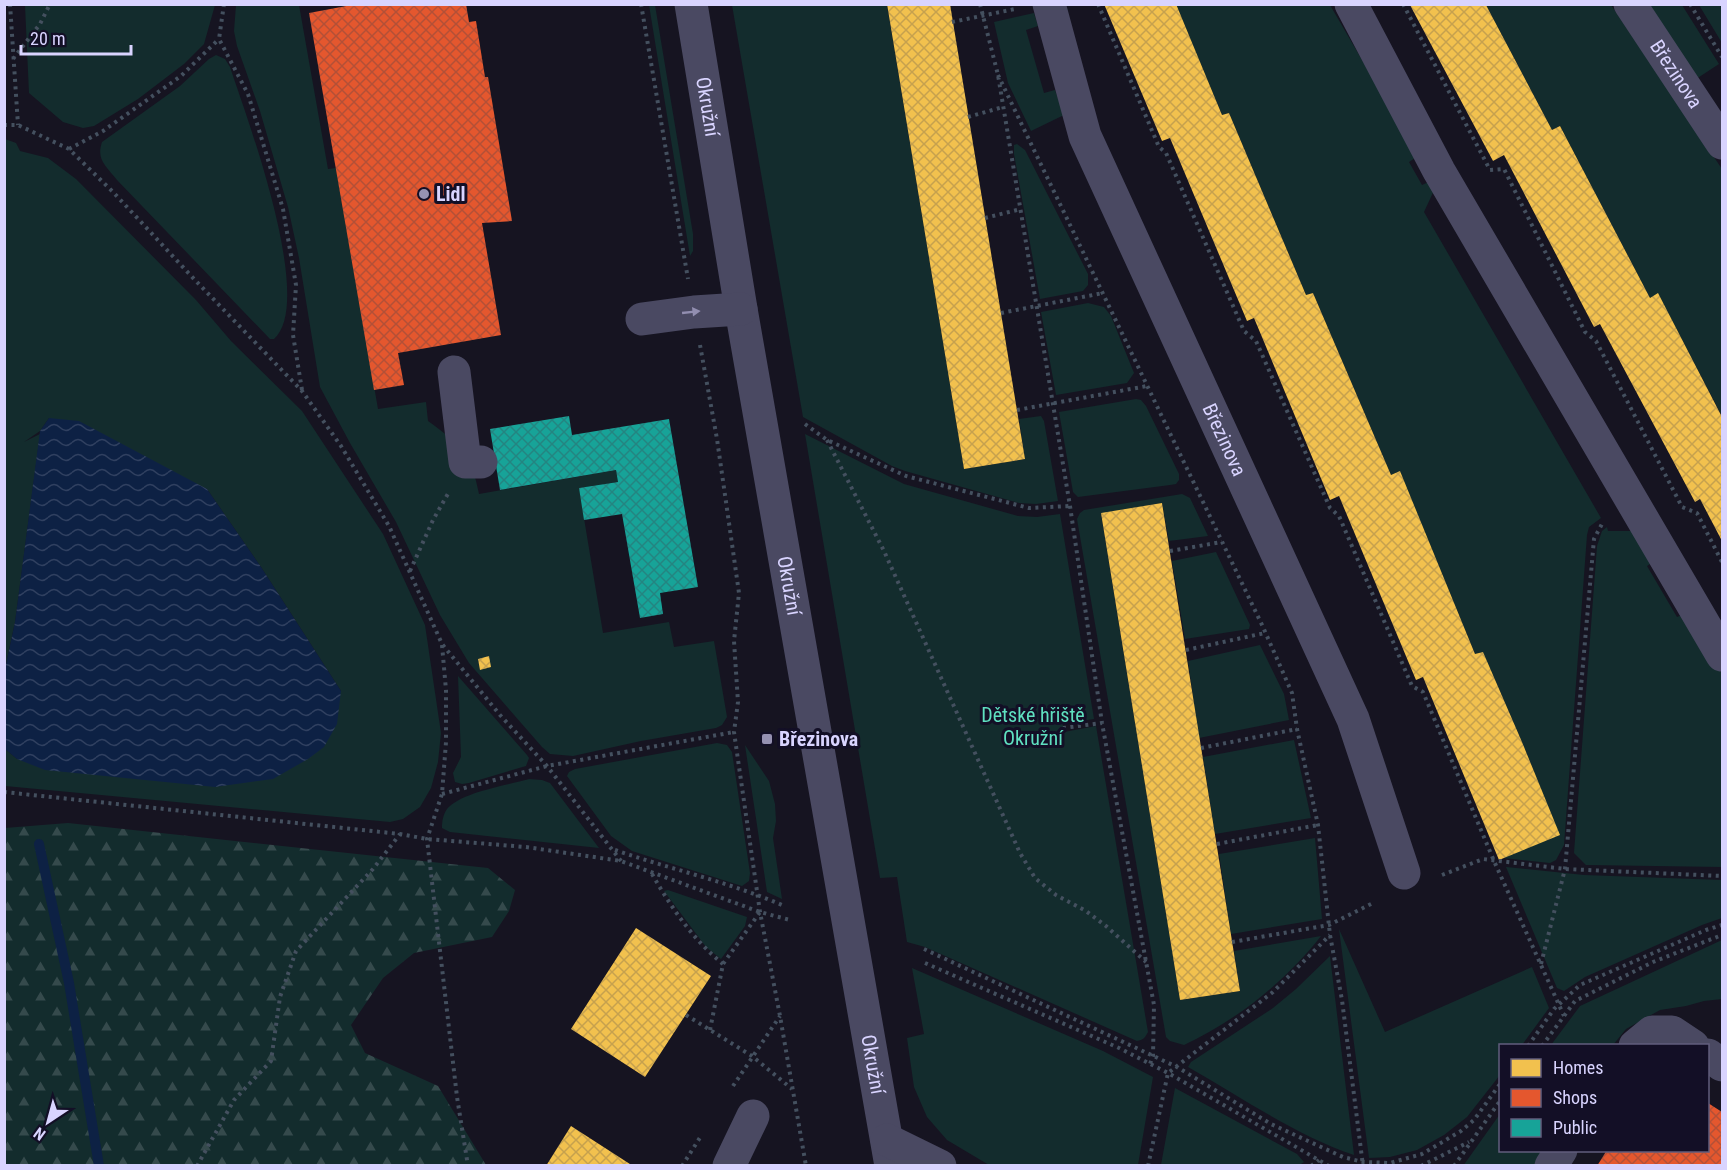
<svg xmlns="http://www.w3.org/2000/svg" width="1727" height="1170" viewBox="0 0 1727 1170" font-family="'Roboto Condensed',sans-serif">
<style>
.green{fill:#132c2d}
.forest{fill:url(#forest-firs)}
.water{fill:url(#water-waves)}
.homes{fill:url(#homes-cross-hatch)}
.shops{fill:url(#shops-cross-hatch)}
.public{fill:url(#public-cross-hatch)}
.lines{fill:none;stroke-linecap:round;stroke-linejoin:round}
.stream{stroke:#0d2144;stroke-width:10}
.path{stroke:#44505f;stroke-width:4;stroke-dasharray:3 4.5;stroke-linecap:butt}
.minor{stroke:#4a4962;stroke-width:33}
.oneway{fill:#928eb0}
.poi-dot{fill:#9591b1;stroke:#130f26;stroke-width:2}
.labels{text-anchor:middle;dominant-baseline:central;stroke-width:6;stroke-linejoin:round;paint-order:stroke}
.street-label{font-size:20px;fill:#d9d4ff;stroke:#130f26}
.poi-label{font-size:20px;font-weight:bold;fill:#d9d4ff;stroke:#130f26;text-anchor:start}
.park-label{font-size:20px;fill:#5fe0c0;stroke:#130f26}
</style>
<defs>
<pattern id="forest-firs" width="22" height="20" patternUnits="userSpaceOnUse" patternTransform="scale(1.5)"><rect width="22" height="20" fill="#132c2d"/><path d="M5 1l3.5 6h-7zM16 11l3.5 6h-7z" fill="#354a4c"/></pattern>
<pattern id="water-waves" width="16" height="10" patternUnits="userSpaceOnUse" patternTransform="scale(1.5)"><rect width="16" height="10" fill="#0d2144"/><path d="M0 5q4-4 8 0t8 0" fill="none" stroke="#304060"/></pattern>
<pattern id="homes-cross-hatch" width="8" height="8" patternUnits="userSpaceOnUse" patternTransform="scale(1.5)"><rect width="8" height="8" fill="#f2c14e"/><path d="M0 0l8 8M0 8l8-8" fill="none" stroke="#c6a14e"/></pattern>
<pattern id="shops-cross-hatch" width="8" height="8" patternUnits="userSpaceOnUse" patternTransform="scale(1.5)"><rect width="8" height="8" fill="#e4572e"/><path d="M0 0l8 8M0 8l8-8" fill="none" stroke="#b35037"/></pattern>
<pattern id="public-cross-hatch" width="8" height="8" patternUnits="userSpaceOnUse" patternTransform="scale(1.5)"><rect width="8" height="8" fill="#17a398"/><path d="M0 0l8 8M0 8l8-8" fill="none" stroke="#248581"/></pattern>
</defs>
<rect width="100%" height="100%" fill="#161421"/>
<!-- green -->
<path class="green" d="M 25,5 L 25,4 L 215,5 L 204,44 L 184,64 L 138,99 L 94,126 L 83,128 L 63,122 L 29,93 Z
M 236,5 L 299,5 L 328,169 L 336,168 L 378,409 L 426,402 L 428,421 C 459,443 472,456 479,494 L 616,470 L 618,482 L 579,488 L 603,633 L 669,622 L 674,647 L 714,641 L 727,717 L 722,725 L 716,728 L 641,741 L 573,756 L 550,754 L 542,747 L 469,663 L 440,615 L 396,522 L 350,443 L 320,387 L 299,258 L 288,207 L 260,111 L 237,46 L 234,31 Z
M 649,5 L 655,5 L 693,234 L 693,251 L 690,256 Z
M 732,5 L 887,5 L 964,469 L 1025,459 L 1019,419 L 1041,416 L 1044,421 L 1058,501 L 1036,504 L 1019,503 L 905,471 L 892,466 L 803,417 Z
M 1176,5 L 1330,5 L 1418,156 L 1409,162 L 1422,185 L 1433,180 L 1437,184 L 1424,212 L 1601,518 L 1589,527 L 1587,535 L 1564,845 L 1556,860 L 1550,863 L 1503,858 L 1559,834 L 1522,742 L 1483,653 L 1475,654 L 1400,472 L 1391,475 L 1313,293 L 1306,295 L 1229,113 L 1222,115 Z
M 1486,5 L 1611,5 L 1722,169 L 1722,416 L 1658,294 L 1650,298 L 1560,126 L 1552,130 Z
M 1645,5 L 1682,5 L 1719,64 L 1690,83 Z
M 1699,5 L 1722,5 L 1722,43 Z
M 1034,13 L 1038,26 L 1026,30 L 1044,93 L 1055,90 L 1064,115 L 1031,131 L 1008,83 L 994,22 Z
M 216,55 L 225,59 L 230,67 C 246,115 316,302 274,339 L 270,339 L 117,180 C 106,166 96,160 102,142 L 180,86 L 209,59 Z
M 5,139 L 16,143 L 20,151 L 48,158 L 76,179 L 196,300 L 231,341 L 302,411 L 383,534 L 425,625 L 441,733 L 438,762 L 431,788 L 420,807 L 403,819 L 390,822 L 5,786 L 5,749 L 17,759 L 341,691 L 261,567 L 207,489 L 49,418 L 40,431 L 24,442 L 40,434 L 15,622 L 5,669 Z
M 1017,144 L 1025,150 L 1088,274 L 1088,285 L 1083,291 L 1040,299 L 1014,154 L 1014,145 Z
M 1088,303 L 1104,307 L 1111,316 L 1134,373 L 1127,383 L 1056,395 L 1041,312 Z
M 1136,399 L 1141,400 L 1146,406 L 1179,474 L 1179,480 L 1176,484 L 1170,485 L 1078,497 L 1073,492 L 1059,412 Z
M 805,434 L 904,484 L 1018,516 L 1037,517 L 1060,514 L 1094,719 L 1063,724 L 1064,732 L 1096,726 L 1148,1032 C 1145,1038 1143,1040 1137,1041 L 925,947 L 907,942 L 897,877 L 880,878 Z
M 1182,494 L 1190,498 L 1208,536 L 1169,541 L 1162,503 L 1101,514 L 1180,1000 L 1240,991 L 1234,951 L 1321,936 C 1285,982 1237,1020 1184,1045 L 1170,1041 L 1166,1037 L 1077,519 L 1080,513 L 1084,510 Z
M 1607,527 L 1608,531 L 1640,531 L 1656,560 L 1647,566 L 1677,617 L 1687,613 L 1722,674 L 1722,867 L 1586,865 L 1574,853 L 1597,546 L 1602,531 Z
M 1216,552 L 1250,625 L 1249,629 L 1185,639 L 1172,561 Z
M 1260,645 L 1284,694 L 1289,720 L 1199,738 L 1188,661 Z
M 458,676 L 527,755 L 529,758 L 526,766 L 469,783 L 462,784 L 455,782 L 453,773 L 461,757 Z
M 1294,740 L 1311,818 L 1215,834 L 1203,757 Z
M 717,743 L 727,745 L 732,752 L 750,873 L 749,881 L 742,886 L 632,851 L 611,836 L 567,776 L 569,772 L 575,769 Z
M 745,745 L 769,781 L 775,804 L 776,821 L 773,838 L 782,899 L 767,892 Z
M 529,779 L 542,780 L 550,783 L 599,848 L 450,832 L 442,828 C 442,821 443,815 447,809 C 461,792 508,785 529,779 Z
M 1315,838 L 1322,919 L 1231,934 L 1219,854 Z
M 1506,867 L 1584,875 L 1722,880 L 1722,918 L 1702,925 L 1585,977 L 1564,991 L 1557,988 Z
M 668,890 L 747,917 L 745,926 L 721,959 L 706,947 L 664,891 Z
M 1339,929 L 1385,1032 L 1532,967 L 1549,1008 L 1522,1045 L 1500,1046 L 1500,1075 L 1467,1117 L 1444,1135 L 1417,1150 L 1390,1157 L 1369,1158 Z
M 1722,940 L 1722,999 L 1704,1001 L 1686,1006 L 1660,1010 L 1626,1029 L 1613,1045 L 1551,1045 L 1580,1006 Z
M 1330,956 L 1354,1155 C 1295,1135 1241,1097 1188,1067 L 1191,1062 L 1273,1008 L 1296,989 Z
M 912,968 L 1103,1051 L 1153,1077 L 1138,1165 L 989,1165 L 947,1140 L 927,1117 L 914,1087 L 907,1038 L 924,1034 Z
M 1175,1088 L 1297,1154 L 1304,1162 L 1298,1166 L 1161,1165 Z
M 1500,1114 L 1500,1150 L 1543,1151 L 1534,1165 L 1463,1166 Z"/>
<!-- forest -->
<path class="forest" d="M 68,823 L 488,868 L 515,890 L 509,911 L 492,937 L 414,953 L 383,978 L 351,1025 L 365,1053 L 438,1086 L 486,1165 L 5,1165 L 5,828 Z"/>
<!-- water -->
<path class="water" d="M 49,418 L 79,421 L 207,489 L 261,567 L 341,691 L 337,724 L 324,747 L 308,759 L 273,779 L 215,787 L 45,770 L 17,759 L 5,749 L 5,669 L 15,622 L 40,431 Z"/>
<!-- homes -->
<path class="homes" d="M 887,4 L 950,4 L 1025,459 L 964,469 Z
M 1104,4 L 1176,4 L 1222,115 L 1229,113 L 1306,295 L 1313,293 L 1391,475 L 1400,471 L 1475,654 L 1483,652 L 1522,742 L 1560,835 L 1499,860 L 1423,677 L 1416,680 L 1339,496 L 1330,500 L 1254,318 L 1247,321 L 1170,138 L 1162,141 Z
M 1410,5 L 1486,5 L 1552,130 L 1560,126 L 1650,298 L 1658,293 L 1722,417 L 1722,541 L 1700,499 L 1695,502 L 1600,324 L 1594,327 L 1504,155 L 1493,161 Z
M 1162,503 L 1240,991 L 1180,1000 L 1101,513 Z
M 489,656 L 491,667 L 480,670 L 478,659 Z
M 636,928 L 711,976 L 645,1077 L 571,1029 Z
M 571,1126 L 633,1166 L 546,1166 Z"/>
<!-- shops -->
<path class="shops" d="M 357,4 L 466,4 L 469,22 L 476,21 L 485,77 L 488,77 L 512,221 L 482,223 L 501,335 L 398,353 L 404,385 L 374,390 L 309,13 Z
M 1708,1103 L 1722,1112 L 1722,1166 L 1597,1166 L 1607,1150 L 1708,1150 Z"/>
<!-- public -->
<path class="public" d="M 569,416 L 572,435 L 669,419 L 698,587 L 660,593 L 663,614 L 640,618 L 622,514 L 584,520 L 579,488 L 618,482 L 616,470 L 500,490 L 490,429 Z"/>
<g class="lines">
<!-- stream -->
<path class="stream" d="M 39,844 L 69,983 L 99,1166"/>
<!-- path -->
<path class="path" d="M 10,4 L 18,125
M 224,4 L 219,39 L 248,94 L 283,209 L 296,285 L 293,335 L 302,390
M 641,4 L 688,279
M 980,4 L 998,75 L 1070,506 L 1102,723 L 1154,1005 L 1153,1056 L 1150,1064
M 1098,4 L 1159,147 L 1166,153 L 1244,331 L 1256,341 L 1330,508 L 1339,516 L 1412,686 L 1423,692 L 1494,861 L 1564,1016
M 1403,4 L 1490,170 L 1504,169 L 1585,332 L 1596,341 L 1682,507 L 1697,513 L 1722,562
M 1690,4 L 1722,57
M 952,22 L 1015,9
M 13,59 L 40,24 L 50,4
M 998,75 L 1263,627 L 1292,693 L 1297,729 L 1318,825 L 1330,935 L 1342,1000 L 1363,1166
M 968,117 L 1003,107
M 4,125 L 18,125 L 69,149 L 113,192 L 195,280 L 302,391 L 341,446 L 389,526 L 442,644 L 500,715 L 547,766 L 621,861
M 69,149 L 103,131 L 181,76 L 219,39
M 985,218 L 1021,209
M 1001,313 L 1103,293
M 700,345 L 717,439 L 739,593 L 734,641 L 738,702 L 734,732 L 760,912 L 780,1016 L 806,1166
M 1017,410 L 1147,386
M 805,424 L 827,440 L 906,476 L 1029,508 L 1070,506
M 827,440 L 884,551 L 1020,853 L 1035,878 L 1056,895 L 1086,911 L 1106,926 L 1146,962
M 1170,551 L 1222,542
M 410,571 L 433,520 L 449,492
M 442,645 L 446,690 L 446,742 L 442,794 L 427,839 L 457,1097 L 468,1166
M 1186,650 L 1265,633
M 1063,728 L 1102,723
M 1201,748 L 1297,729
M 4,792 L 400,834 L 427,839 L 526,847 L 621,861 L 760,912 L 790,920
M 442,794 L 547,766 L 734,732
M 1217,844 L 1318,825
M 615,850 C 670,869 729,882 782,905
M 652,874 C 671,907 693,940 723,964
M 1442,875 L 1483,859 L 1565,869 L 1722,876
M 1232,942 L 1329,925 L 1373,903
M 924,949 L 1177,1067 L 1271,1124 L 1343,1157 L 1363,1162 L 1390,1163 L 1422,1154 L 1461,1131 L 1474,1120 L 1500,1084
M 925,963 L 1119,1048 L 1168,1073 L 1329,1166
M 1541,964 L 1565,869 L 1594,539 L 1603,522
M 686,1015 L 752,1056 L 792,1089
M 710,1030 L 723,964 L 760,912
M 1528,1046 L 1554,1009 L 1580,985 L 1706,930 L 1722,925
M 1542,1046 L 1575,1001 L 1653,962 L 1722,935
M 733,1086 L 780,1016
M 197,1166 L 234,1100 L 271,1061 L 280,997 L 296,951 L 373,869 L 400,834
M 682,1166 L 701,1136
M 1148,1166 L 1168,1073 L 1273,992 L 1330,935
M 1311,1166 L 1319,1160
M 1421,1166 L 1469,1142
M 1454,1166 L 1500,1101"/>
<!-- minor -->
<g class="minor">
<path id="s1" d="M 691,4 L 741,309 L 891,1166"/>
<path id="s2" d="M 1049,4 L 1085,136 L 1353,719 L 1404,873"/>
<path d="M 1351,4 L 1439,171 L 1722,655"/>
<path id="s3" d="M 1630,4 L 1722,143"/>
<path d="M 642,319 L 694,312 L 741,309"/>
<path d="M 454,372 L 465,462 L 481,462"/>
<path d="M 1635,1046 L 1652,1032 L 1672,1032 L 1693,1046"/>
<path d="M 1708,1055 L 1722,1065"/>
<path d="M 887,1140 L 940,1166"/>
<path d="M 729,1166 L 753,1116"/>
<path d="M 1551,1166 L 1561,1150"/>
</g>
</g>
<!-- one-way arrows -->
<defs><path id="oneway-solid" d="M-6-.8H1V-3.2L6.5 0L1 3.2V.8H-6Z" transform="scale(1.5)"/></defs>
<use class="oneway" href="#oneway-solid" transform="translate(691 312) rotate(-6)"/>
<!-- markers -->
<g class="poi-dot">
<circle cx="424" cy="194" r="6"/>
<rect x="761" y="733" width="12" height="12" rx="3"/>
</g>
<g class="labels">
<!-- street labels -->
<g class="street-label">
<text stroke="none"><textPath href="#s3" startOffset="84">Březinova</textPath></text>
<text stroke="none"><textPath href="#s1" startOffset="104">Okružní</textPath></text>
<text stroke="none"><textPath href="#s2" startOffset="471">Březinova</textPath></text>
<text stroke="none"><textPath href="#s1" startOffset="590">Okružní</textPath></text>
<text stroke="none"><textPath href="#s1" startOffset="1076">Okružní</textPath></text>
</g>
<!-- poi labels -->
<g class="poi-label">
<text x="436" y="194">Lidl</text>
<text x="779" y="739">Březinova</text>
</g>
<!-- park labels -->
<g class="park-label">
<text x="1033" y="715">Dětské hřiště<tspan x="1033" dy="23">Okružní</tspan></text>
</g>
</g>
<!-- border -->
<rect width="1727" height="1170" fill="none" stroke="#d9d4ff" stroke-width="12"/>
<!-- legend -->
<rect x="1499" y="1044" width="210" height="108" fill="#130f26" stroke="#625e7d" stroke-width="1.5"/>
<rect x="1511" y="1059" width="30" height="18" fill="#f2c14e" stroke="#625e7d" stroke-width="1.5"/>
<text x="1553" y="1074" font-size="18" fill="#d9d4ff">Homes</text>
<rect x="1511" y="1089" width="30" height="18" fill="#e4572e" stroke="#625e7d" stroke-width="1.5"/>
<text x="1553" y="1104" font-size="18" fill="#d9d4ff">Shops</text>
<rect x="1511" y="1119" width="30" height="18" fill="#17a398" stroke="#625e7d" stroke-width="1.5"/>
<text x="1553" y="1134" font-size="18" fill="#d9d4ff">Public</text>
<!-- north arrow -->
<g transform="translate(48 1122) rotate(216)" stroke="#130f26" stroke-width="4.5" paint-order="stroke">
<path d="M0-4.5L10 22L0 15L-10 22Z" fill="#d9d4ff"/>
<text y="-9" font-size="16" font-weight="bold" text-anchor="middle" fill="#d9d4ff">N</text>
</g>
<!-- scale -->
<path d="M21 45v9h110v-9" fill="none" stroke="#d9d4ff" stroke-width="3"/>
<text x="30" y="45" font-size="18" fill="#d9d4ff" stroke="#130f26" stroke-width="4.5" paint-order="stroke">20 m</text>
</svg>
